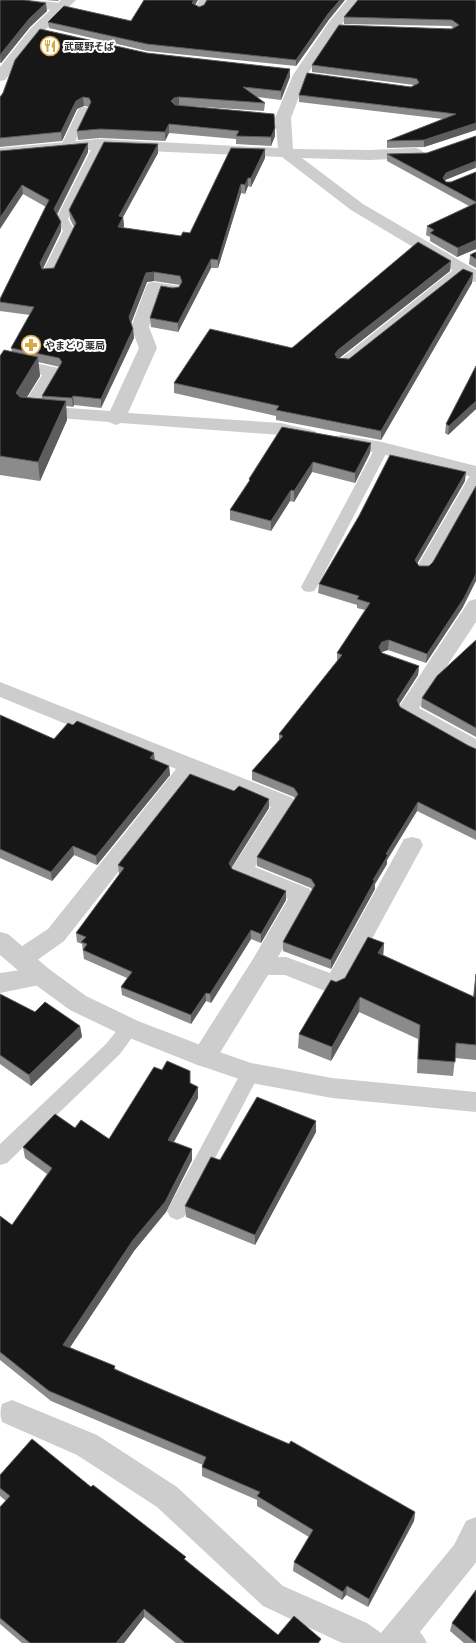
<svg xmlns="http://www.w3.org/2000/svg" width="476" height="1643" viewBox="0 0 476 1643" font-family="'IBM Plex Sans','Noto Sans JP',sans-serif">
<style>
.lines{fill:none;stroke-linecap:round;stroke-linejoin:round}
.service{fill:#cdcdcd;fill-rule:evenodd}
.minor{fill:#cdcdcd;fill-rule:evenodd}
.tertiary{fill:#cdcdcd;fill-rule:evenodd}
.wall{fill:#8b8b8b;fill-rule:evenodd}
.shaded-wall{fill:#5d5d5d}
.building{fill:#171717;stroke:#5d5d5d}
.labels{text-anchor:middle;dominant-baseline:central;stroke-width:4;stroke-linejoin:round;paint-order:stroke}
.far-poi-label{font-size:10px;font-weight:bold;fill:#303030;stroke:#fff;text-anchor:start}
</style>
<rect width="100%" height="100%" fill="#fff"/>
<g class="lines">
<!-- service -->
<path class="service" d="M 199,0 L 209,0 L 203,11 L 199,12 L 194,9 Z
M 84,107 L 88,108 L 90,110 L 73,146 L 71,149 L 63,149 L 61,146 L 78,110 L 80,108 Z
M 100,140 L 104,141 L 106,144 L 68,219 L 75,231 L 53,276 L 43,276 L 42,273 L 63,231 L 56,219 L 94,144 L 96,141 Z
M 463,265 L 468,266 L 469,269 L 468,272 L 348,367 L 338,367 L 336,364 L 338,361 L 458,266 Z
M 382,444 L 387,445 L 389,448 L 317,587 L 314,591 L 309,592 L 304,591 L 301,587 L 375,448 L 377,445 Z
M 476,472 L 476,490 L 431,570 L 428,574 L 423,575 L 418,574 L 415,570 L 469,477 L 471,474 Z
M 130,1020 L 137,1023 L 139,1028 L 120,1054 L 7,1163 L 0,1165 L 0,1144 L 106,1044 L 123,1023 Z
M 251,1065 L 258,1067 L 260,1073 L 184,1217 L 177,1220 L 170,1217 L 167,1211 L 170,1205 L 244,1067 Z
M 403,1620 C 414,1625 422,1632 427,1643 L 398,1643 L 395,1640 L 391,1632 L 395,1624 Z"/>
<!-- minor -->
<path class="minor" d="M 0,0 C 22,0 45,0 66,4 L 68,7 L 66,10 L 61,11 L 1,4 Z
M 347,0 L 361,0 L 339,28 L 307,75 L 291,118 L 293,149 L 369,150 L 416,148 L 421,150 L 424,153 L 421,156 L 416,158 L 369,160 L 302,158 L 363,204 L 476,270 L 476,282 L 470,281 L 351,210 L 282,157 L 100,149 L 0,158 L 0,148 L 100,139 L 278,148 L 275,118 L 293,75 L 329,22 Z
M 154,282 L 179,286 L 181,290 L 179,294 L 173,295 L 160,293 L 149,327 L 157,348 L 128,413 L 281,423 L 315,431 L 318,435 L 315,439 L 309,441 L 281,435 L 121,423 L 116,425 L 109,422 L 22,415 L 19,411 L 42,375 L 0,366 L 0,356 L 59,368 L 62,372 L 40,406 L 110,411 L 139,348 L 131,327 L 146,287 L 148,283 Z
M 341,435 L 382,442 L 476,466 L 476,478 L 382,454 L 335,445 L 332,441 L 335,437 Z
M 476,599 L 476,622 L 419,708 L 476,739 L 476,757 L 468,754 L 400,715 L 397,710 L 469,601 Z
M 0,682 L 293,798 L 296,804 L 255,867 L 310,889 L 313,895 L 278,957 L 286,957 L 330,973 L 404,839 L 412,837 L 420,839 L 423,845 L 343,992 L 335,995 L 285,975 L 268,975 L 213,1064 L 204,1067 L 195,1064 L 192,1057 L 195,1050 L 253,959 L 288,899 L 233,877 L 230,871 L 271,807 L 194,776 L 64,941 L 29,966 L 21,968 L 13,966 L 9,959 L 13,952 L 48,929 L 176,769 L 0,697 Z
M 41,967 L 49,969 L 53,976 L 49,983 L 0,993 L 0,973 Z
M 12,1400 L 97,1435 L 177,1487 L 283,1586 L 367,1623 L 381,1633 L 454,1545 L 466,1521 L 476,1517 L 476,1562 L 474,1565 L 411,1643 L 342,1643 L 263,1606 L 157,1507 L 77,1455 L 2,1422 C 0,1416 0,1410 2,1404 Z"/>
<!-- tertiary -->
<path class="tertiary" d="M 61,0 L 76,0 L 41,34 L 5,80 L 0,81 L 0,67 L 31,28 Z
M 0,932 L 8,934 L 49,969 L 86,996 L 138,1021 L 211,1049 L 251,1063 L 332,1078 L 476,1092 L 476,1112 L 332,1098 L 251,1083 L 195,1064 L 122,1035 L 70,1010 L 33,983 L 0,955 Z"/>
</g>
<!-- wall -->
<path class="wall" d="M 0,0 L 47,11 L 30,27 L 1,63 L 0,63 Z
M 45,0 L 59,0 L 58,1 Z
M 476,0 L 476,130 L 424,147 L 387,148 L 387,141 L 443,119 L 299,102 L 299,95 L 411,87 L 414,85 L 312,72 L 312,65 L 453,28 L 451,26 L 344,24 L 344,17 Z
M 195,5 L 199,7 L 328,21 L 296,66 L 147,51 L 49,28 L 48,22 L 131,21 Z
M 147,53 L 290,69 L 290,77 L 281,100 L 257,97 L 265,103 L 264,111 L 189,106 L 275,128 L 275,136 L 271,146 L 236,144 L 236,139 L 169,133 L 165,141 L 100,138 L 78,140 L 77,131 L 89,107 L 84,106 L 77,109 L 62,141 L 0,147 L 0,97 Z
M 476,136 L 476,168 L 475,168 L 445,180 L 446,182 L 451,182 L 476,172 L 476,249 L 457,257 L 430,241 L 430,237 L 426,235 L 427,226 L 469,206 L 387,161 L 387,154 L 427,153 Z
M 88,143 L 88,152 L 57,215 L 61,222 L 61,231 L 43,269 L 54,268 L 74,227 L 70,219 L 69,210 L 158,144 L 158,153 L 123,217 L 124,226 L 122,228 L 181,236 L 190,233 L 265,158 L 251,187 L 248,186 L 245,194 L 241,193 L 218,268 L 211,268 L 178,332 L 151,327 L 150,318 L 173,288 L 179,287 L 180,285 L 154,281 L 147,282 L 131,323 L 133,329 L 134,338 L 101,408 L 74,405 L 73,407 L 66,406 L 67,420 L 40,481 L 0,475 L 0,356 L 12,351 L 11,348 L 30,315 L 0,311 L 0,299 L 46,207 L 23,194 L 0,151 ZM 38,362 L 60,367 L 42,396 L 42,399 L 26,398 L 40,376 Z
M 476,252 L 476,268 L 469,264 L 470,255 Z
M 450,271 L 339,358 L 349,359 L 473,273 L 472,283 L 381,440 L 276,420 L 276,416 L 174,393 L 174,383 L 292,348 Z
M 476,366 L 476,409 L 448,435 L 445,433 L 446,424 Z
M 371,443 L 370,453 L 355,483 L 312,472 L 294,502 L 290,501 L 271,531 L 230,520 L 230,510 L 249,481 L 249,479 Z
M 465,481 L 417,564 L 419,566 L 463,607 L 426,663 L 388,650 L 381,652 L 382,653 L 419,666 L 418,675 L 399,705 L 400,707 L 469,746 L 476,749 L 476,840 L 417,811 L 387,860 L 387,864 L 375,884 L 375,889 L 331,969 L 283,951 L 283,942 L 312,890 L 311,888 L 257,866 L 257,857 L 295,799 L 294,797 L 252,780 L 252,771 L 279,740 L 279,734 L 337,661 L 337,653 L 365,610 L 357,608 L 357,605 L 318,593 L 319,584 Z
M 476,640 L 476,737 L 421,707 L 422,698 Z
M 0,715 L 54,739 L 155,760 L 169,766 L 170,775 L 97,865 L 74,855 L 52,881 L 0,858 Z
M 269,808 L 231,867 L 232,869 L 286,900 L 261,943 L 251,939 L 211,1003 L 206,1001 L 191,1024 L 122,995 L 121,987 L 127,978 L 84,959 L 82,944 L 77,942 L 76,933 L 119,874 L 118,865 Z
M 384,943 L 383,955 L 473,996 L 476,974 L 476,1060 L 455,1058 L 453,1076 L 417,1073 L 418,1039 L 359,1012 L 331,1061 L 298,1048 L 299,1034 L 336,982 L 345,978 Z
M 0,994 L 35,1012 L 80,1026 L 82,1037 L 31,1086 L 0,1064 Z
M 190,1084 L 198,1098 L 173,1142 L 192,1160 L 166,1212 L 134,1251 L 70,1347 L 415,1512 L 414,1521 L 368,1607 L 346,1595 L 342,1600 L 293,1571 L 294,1562 L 309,1537 L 257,1506 L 257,1500 L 202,1476 L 202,1467 L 203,1465 L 51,1401 L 0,1360 L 0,1216 L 12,1225 L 47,1174 L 25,1158 L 23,1147 L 75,1128 L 109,1139 Z
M 316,1132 L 255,1245 L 186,1217 L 185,1206 L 220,1160 Z
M 0,1475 L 91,1487 L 187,1561 L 278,1635 L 320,1643 L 176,1643 L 144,1617 L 124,1643 L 22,1643 L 0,1624 L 0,1507 L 6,1501 L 0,1496 Z
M 476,1590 L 476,1643 L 464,1643 L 450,1631 L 452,1623 Z"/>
<!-- shaded-wall -->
<path class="shaded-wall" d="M 194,0 L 198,0 L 193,9 L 192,3 Z
M 340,0 L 345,0 L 328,21 L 296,66 L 296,60 L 328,14 Z
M 46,3 L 47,11 L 30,27 L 1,63 L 0,55 L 29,19 Z
M 290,69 L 290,77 L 281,100 L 281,91 Z
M 83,97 L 84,106 L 77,109 L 62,141 L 61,132 L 76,101 Z
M 179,97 L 179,106 L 172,110 L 171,101 L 174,98 Z
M 476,123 L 476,130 L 424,147 L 424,140 Z
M 169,124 L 169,133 L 165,141 L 165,132 Z
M 275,128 L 275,136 L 271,146 L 271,137 Z
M 88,143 L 88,152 L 55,218 L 54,209 Z
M 158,144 L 158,153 L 123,217 L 124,226 L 118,236 L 118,227 L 119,216 Z
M 265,149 L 265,158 L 251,187 L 251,178 Z
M 476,161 L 475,168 L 445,180 L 443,185 L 443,178 L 446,173 Z
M 248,178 L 248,186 L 245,194 L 245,185 Z
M 241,184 L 241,193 L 218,268 L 218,260 Z
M 22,185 L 23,194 L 0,229 L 0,218 Z
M 61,222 L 61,231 L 41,272 L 40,263 Z
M 476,240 L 476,249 L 457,257 L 458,248 Z
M 211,259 L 211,268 L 178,332 L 178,323 Z
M 451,261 L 450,271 L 337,360 L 335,354 L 338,350 Z
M 154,272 L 154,281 L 147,282 L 130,326 L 129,317 L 146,273 Z
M 473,273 L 472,283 L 381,440 L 381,431 Z
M 133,329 L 134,338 L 101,408 L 101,399 Z
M 38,357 L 40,376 L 18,412 L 16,393 Z
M 73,396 L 74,405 L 73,407 L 72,398 Z
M 66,401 L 67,420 L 40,481 L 38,462 Z
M 476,401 L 476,409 L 448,435 L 449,426 Z
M 371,443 L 370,453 L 355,483 L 355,473 Z
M 313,462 L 312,472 L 294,502 L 294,491 Z
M 466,472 L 465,481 L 414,569 L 415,560 Z
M 291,490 L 290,501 L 271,531 L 271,521 Z
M 476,574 L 476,581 L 463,607 L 426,663 L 427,654 Z
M 389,640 L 388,650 L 382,652 L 379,647 L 382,642 Z
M 419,666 L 418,675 L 396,709 L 397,700 Z
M 154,753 L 155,762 L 150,758 Z
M 169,766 L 170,775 L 97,865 L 96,856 Z
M 269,799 L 269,808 L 229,872 L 229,863 Z
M 418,802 L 417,811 L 387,860 L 387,864 L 375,884 L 375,889 L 331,969 L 331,960 L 386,854 Z
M 73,846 L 74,855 L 52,881 L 51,872 Z
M 286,891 L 286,900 L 261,943 L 261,934 Z
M 251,930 L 251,939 L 211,1003 L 210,994 Z
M 384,943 L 383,958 L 378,953 Z
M 206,993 L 206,1001 L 191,1024 L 191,1015 Z
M 360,997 L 359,1012 L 331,1061 L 332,1047 Z
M 80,1026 L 82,1037 L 31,1086 L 29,1075 Z
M 198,1087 L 198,1098 L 169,1151 L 168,1140 Z
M 316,1121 L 316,1132 L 255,1245 L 255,1235 Z
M 192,1149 L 192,1160 L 166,1212 L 134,1251 L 65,1355 L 63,1345 Z
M 415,1512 L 414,1521 L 368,1607 L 369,1599 Z
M 347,1586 L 346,1595 L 342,1600 L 343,1592 Z
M 144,1609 L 144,1617 L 124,1643 L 116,1643 Z"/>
<!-- building -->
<path class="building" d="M 0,0 L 24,0 L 46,3 L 29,19 L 0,55 Z
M 144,0 L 194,0 L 192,3 L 199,7 L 204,5 L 207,0 L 340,0 L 328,14 L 296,60 L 147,44 L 48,22 L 64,6 L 131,21 Z
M 358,0 L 476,0 L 476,123 L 424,140 L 387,141 L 456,114 L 299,95 L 307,73 L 411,87 L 419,83 L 417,79 L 412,78 L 312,65 L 339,25 L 452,29 L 459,25 L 452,20 L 344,17 Z
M 40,29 L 147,53 L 290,69 L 281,91 L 243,87 L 265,103 L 179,97 L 174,98 L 171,101 L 175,105 L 274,114 L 275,128 L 271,137 L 236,136 L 239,131 L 169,124 L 165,132 L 100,129 L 77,131 L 91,102 L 89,98 L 83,97 L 76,101 L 61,132 L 0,138 L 0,97 L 3,93 L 15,60 Z
M 476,136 L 476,161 L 446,173 L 443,178 L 446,182 L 451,182 L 476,172 L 476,202 L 387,154 L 427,153 Z
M 104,142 L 158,144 L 119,216 L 123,217 L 118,227 L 181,236 L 183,232 L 190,233 L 231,148 L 265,149 L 251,178 L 248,178 L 245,185 L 241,184 L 218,260 L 211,259 L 178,323 L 150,318 L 161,286 L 173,288 L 179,287 L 182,282 L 180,276 L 154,272 L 146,273 L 129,317 L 133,329 L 101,399 L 73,396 L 72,398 L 42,396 L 62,362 L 59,358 L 11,348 L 34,307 L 0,302 L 0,299 L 49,200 L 22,185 L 0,218 L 0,151 L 88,143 L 54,209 L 61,222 L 40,263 L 42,269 L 54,268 L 76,223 L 69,210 Z
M 476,203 L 476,240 L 458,248 L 430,233 L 434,230 L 427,226 Z
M 418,242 L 451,261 L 338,350 L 335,354 L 337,358 L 349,359 L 463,269 L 473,273 L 381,431 L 276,410 L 279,406 L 174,383 L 210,329 L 292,348 Z
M 476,252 L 476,259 L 470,255 Z
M 4,350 L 38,357 L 16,393 L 20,397 L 66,401 L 38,462 L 0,456 L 0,356 Z
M 476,366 L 476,401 L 449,426 L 446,424 Z
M 282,427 L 371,443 L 355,473 L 313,462 L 294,491 L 291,490 L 271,521 L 230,510 L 250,480 L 249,479 Z
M 390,455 L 466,472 L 415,560 L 419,566 L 429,566 L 433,562 L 476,486 L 476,574 L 464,598 L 427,654 L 389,640 L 382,642 L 379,647 L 382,653 L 419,666 L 397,700 L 400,707 L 469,746 L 476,749 L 476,831 L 418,802 L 386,854 L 388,855 L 373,880 L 375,880 L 331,960 L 283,942 L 315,885 L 311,879 L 257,857 L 298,794 L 294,788 L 252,771 L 283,736 L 279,734 L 342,655 L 337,653 L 370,603 L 357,599 L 359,596 L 319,584 L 359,516 Z
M 476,640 L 476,728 L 422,698 L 437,676 Z
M 0,715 L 54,739 L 68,723 L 73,725 L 77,721 L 154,753 L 150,758 L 169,766 L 96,856 L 73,846 L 51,872 L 0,849 Z
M 190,774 L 234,791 L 239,786 L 269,799 L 229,863 L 232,869 L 286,891 L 261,934 L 251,930 L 210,994 L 206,993 L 191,1015 L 121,987 L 132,972 L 83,950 L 87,944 L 81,942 L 86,937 L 76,933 L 124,868 L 118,865 Z
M 368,937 L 384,943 L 378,953 L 474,997 L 476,974 L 476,1045 L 456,1043 L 455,1062 L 418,1059 L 420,1025 L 360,997 L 332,1047 L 299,1034 L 331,980 L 336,982 L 345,978 Z
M 0,994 L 35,1012 L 45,1002 L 80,1026 L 29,1075 L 0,1055 Z
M 167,1061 L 190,1071 L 190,1083 L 198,1087 L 168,1140 L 192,1149 L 165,1202 L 133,1240 L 63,1345 L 115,1366 L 114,1369 L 289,1444 L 291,1441 L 415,1512 L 369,1599 L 347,1586 L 343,1592 L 294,1562 L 313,1530 L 257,1496 L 260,1492 L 202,1467 L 206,1457 L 49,1391 L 0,1352 L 0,1216 L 12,1225 L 52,1168 L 23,1147 L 55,1114 L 75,1128 L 81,1120 L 109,1139 L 154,1067 L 162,1070 Z
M 257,1097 L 316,1121 L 255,1235 L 185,1206 L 211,1157 L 220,1160 Z
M 32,1439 L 91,1487 L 93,1485 L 186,1557 L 184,1559 L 278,1635 L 294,1616 L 321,1639 L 318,1643 L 185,1643 L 144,1609 L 116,1643 L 30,1643 L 0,1618 L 0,1507 L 10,1496 L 0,1488 L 0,1475 Z
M 476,1590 L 476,1643 L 452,1623 Z"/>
<!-- icons -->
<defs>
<symbol id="restaurant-ring" viewBox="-11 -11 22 22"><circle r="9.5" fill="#fff" stroke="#d7a843" stroke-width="1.5"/><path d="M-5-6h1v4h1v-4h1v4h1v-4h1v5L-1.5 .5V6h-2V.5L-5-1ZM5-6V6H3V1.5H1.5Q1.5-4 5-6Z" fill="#d7a843"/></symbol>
<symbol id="pharmacy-ring" viewBox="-11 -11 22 22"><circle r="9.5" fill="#fff" stroke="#d7a843" stroke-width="1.5"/><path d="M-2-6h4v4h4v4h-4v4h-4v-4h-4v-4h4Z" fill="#d7a843"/></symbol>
</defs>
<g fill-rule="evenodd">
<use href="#restaurant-ring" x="39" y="35" width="22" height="22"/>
<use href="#pharmacy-ring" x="20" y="334" width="22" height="22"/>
</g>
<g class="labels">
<!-- far-poi labels -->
<g class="far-poi-label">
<text x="64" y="46">武蔵野そば</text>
<text x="45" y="345">やまどり薬局</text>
</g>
</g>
</svg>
